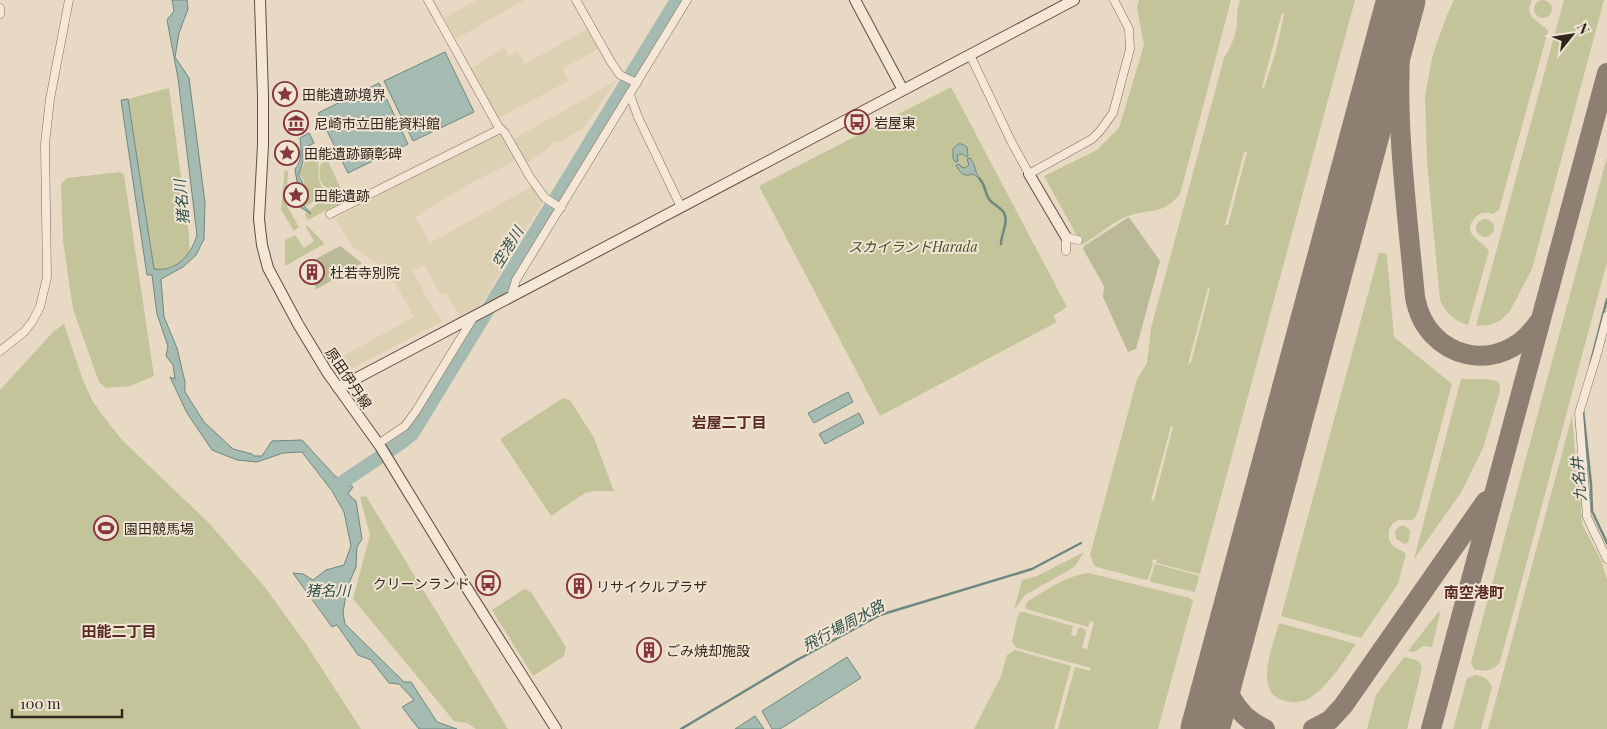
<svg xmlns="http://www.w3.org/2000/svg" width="1607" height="729" viewBox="0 0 1607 729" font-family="'Playfair Display','Noto Sans JP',serif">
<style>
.farmland{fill:#dcd1b3}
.green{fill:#c4c49a;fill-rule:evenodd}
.cemetery{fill:#baba98}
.water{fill:#a5bbb2;stroke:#6e887f}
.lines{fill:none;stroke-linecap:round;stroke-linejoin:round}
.stream{stroke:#6e887f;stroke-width:2.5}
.river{stroke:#a5bbb2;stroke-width:14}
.taxiway{stroke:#8d8072;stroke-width:20}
.runway{stroke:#8d8072;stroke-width:49}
.street-casing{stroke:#806c5d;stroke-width:9}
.secondary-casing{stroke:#624d40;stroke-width:12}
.street{stroke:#f4e7d6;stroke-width:8}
.secondary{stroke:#f4e7d6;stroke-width:10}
.labels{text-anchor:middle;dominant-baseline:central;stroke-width:4;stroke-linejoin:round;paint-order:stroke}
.poi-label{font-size:14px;fill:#32261f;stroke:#f0e4d3;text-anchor:start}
.park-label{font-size:14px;font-style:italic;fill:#474c28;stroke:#f0e4d3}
.street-label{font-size:14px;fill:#32261f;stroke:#f0e4d3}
.water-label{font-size:15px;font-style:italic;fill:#30504a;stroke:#f0e4d3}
.neighbourhood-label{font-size:15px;font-weight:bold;fill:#592924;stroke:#f0e4d3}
</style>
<rect width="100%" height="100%" fill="#e8d9c4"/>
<!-- farmland -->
<path class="farmland" d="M 476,0 L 524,0 L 456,39 L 444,18 Z
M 587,29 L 598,49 L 562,69 L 568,81 L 499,118 L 470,69 L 504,48 L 509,56 L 518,51 L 525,64 Z
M 616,81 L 584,128 L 558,143 L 553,141 L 549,148 L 527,163 L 512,140 Z
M 497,135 L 499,136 L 502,135 L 517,160 L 472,182 L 415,217 L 430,243 L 533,186 L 543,201 L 480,306 L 460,316 L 446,293 L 441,295 L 424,265 L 413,271 L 430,304 L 443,321 L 343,373 L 337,363 L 338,359 L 414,317 L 384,263 L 380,265 L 352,246 L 335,218 Z"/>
<!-- green -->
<path class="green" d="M 1139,0 L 1231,0 L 1180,194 C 1162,216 1150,208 1128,216 C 1116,220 1094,238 1082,245 L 1044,176 L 1097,150 L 1119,128 L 1144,45 L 1137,8 Z
M 1240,0 L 1355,0 L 1200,574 L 1156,563 L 1157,560 L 1154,559 L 1152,561 L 1153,564 L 1148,579 L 1146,580 L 1097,567 L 1094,565 L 1090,555 L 1137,379 L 1147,363 L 1151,328 L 1224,58 C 1230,48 1236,36 1237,24 C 1237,15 1237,9 1240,0 ZM 1282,13 L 1284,14 L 1276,51 L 1264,88 L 1262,87 ZM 1244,152 L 1247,152 L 1228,225 L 1225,225 ZM 1208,288 L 1210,289 L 1191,363 L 1188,364 ZM 1171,426 L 1173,427 L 1154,501 L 1151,500 Z
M 1454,0 L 1532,0 C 1523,19 1540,20 1548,31 L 1499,210 L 1493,214 C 1485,212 1480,212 1474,219 C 1461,234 1483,241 1489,251 L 1468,325 C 1454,321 1446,313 1440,300 L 1427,162 L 1425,95 L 1433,54 L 1447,15 Z
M 1564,0 L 1604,0 L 1532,269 L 1510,311 L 1501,320 L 1490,325 L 1476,326 Z
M1534 9a9 9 0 1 1 18 0a9 9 0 1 1-18 0Z
M 951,87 L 1067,307 L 1053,316 L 1057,322 L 880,416 L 759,186 Z
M 169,88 L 189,235 C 189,241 190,247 189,252 C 187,264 164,270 154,270 L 128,99 Z
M 309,154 L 316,156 C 323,167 313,175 324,190 L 322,195 L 307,206 C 301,203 298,196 298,189 L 304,184 L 304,180 L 299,174 L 299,171 L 304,165 L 303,157 Z
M 286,157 L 289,158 L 289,163 L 285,164 L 285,170 L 288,172 L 286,204 L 299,227 L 294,231 L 281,210 Z
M 1607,157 L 1607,262 L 1500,662 C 1493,671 1485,672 1474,669 L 1471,662 Z
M 328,161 L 346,200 L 308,220 L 305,215 L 306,213 L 325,197 L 336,197 L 336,191 C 321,186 317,182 321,164 Z
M 121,172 L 124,175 L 154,376 L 130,386 L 106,388 L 99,382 L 73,309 L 63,241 L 61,184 L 67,178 Z
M1476 228a9 9 0 1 1 18 0a9 9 0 1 1-18 0Z
M 307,225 L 324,243 L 324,244 L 285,266 L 285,240 L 295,235 L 304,248 L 314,241 L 306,227 Z
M 1379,253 L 1386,253 L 1387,256 L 1394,337 L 1452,384 L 1418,512 C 1416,515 1415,520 1411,520 C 1406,521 1403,519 1399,520 C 1389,523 1386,535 1391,543 C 1394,549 1402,549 1406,554 L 1398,584 L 1361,638 L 1281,616 Z
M 64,324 L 83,380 L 92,400 L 103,416 L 123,441 L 208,522 L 264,586 L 306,644 L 361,729 L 0,729 L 0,390 L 54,331 Z
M 1461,379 C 1472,380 1487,378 1497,381 L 1500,386 L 1500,391 L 1483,448 L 1462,491 L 1414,559 Z
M 563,398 L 570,400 L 594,438 L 614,491 L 594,491 L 585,493 L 551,516 L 500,439 Z
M 1572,416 L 1576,463 L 1578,463 L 1582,524 L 1601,560 L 1607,580 L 1607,729 L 1488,729 Z
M 366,496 L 508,729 L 476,729 L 467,723 L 454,721 L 353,599 L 370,535 L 360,497 Z
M 1400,526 L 1405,526 L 1410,530 L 1409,541 L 1405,544 L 1396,539 L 1395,531 Z
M 1084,552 L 1076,565 L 1071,569 L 1025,595 L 1014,610 L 1022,580 L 1037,576 Z
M 1155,564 L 1197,575 L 1199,577 L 1195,592 L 1151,582 L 1150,580 Z
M 1089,573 L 1190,598 L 1193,601 L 1158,729 L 1058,729 L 1075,667 L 1090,671 L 1091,668 L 1017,648 L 1012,642 L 1017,618 L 1020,612 L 1024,612 L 1073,626 L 1071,635 L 1076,636 L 1078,629 L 1080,627 L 1084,629 L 1086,633 L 1082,648 L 1087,649 L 1094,622 L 1090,621 L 1088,627 L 1026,609 L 1025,606 L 1028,601 C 1047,590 1067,575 1089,573 Z
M 524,589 L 531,592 L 566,647 L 564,656 L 533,676 L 492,610 Z
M 1439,611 L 1440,614 L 1432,647 L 1423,646 L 1414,652 L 1408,651 Z
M 1279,623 L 1356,644 C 1344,661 1327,688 1308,699 C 1301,703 1290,703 1282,700 C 1253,690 1274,643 1279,623 Z
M 1015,650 L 1071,666 L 1054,729 L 974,729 L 1001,676 L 1007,655 Z
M 1404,657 L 1419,661 L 1422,668 L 1407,729 L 1367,729 L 1376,695 Z
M 1476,675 C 1484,677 1489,679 1492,687 L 1481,729 L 1453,729 L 1467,678 Z"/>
<!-- cemetery -->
<path class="cemetery" d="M 1129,217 L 1160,261 L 1136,349 L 1128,352 L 1103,297 L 1104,286 L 1083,249 L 1084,246 Z
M 340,246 L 362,263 L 315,290 L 316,286 L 306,283 L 321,274 L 314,260 Z"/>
<!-- water -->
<path class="water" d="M 172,0 L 187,0 L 188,9 L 179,33 L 175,57 L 189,78 L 205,203 L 204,239 L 196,255 L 183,267 L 161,279 L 164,317 L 177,348 L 185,382 L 185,392 L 204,422 L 233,449 L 252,454 L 254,456 L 262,456 L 272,441 L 302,440 L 335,476 L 353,487 L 348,494 L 356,501 L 362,539 L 357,547 L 356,567 L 347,588 L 343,613 L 345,624 L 404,682 L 411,682 L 437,722 L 457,729 L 419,729 L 402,707 L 414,700 L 399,684 L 389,683 L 371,660 L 358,655 L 337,625 L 332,627 L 293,573 L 303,574 L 313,580 L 326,570 L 344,565 L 351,546 L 344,512 L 332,491 L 302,452 L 283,453 L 257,462 L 237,460 L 212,450 L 187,413 L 170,377 L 175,379 L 173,365 L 166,356 L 168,346 L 157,314 L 152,275 L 147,275 L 121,100 L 128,99 L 154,269 C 177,272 191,255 197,235 L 178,78 L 167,20 L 174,11 Z
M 445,52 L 474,112 L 413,141 L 384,81 Z
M 379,83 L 408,144 L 348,173 L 318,113 Z
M 309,133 L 314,143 L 303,149 C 302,153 304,161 302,165 C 298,176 297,173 303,183 L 296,190 C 298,201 306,207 311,214 L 297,205 L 293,194 L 297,182 L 295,169 C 303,160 301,149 300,138 Z
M 958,144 L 962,144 L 967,147 L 968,156 L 966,157 L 963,154 L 957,155 L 958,161 L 955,162 L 953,158 L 953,149 Z
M 970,158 C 976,166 974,169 978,176 L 977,177 L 973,174 C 963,177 961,174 956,165 L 959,164 L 961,167 L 965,168 L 969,165 L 967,159 Z
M 848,392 L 853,402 L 814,423 L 808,413 Z
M 859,413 L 864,423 L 825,444 L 819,434 Z
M 847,657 L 861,678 L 780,729 L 772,729 L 762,711 Z
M 755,716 L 764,729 L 735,729 Z"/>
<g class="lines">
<!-- stream -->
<path class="stream" d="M 979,178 C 987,187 984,192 989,199 C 993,205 1001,207 1004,213 C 1009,222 1001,234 1001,244
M 1590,365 L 1607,299
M 1583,410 L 1591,484 L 1592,511 L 1607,543
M 681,729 L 797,660 L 880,615 L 1032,569 L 1081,543"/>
<!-- river -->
<path class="river" d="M 337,486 L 402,442 L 412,434 L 677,0"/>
<!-- taxiway -->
<path class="taxiway" d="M 1405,0 C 1391,99 1406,199 1415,297 C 1426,361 1502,377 1538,323
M 1365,132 L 1379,90 L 1395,51
M 1226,652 C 1219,685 1234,715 1265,729
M 1313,729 L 1330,720 L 1343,706 L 1486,501
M 1431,729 L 1607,73"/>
<!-- runway -->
<path class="runway" d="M 1205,729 L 1401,0"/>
<defs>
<path id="street" d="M 428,0 L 498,126 L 505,133 L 530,177 L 545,198 L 561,208
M 576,0 L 611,62 L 620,75 L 637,83
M 0,8 L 0,14
M 970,55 L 1012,143 L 1029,174 L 1092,139 L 1100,131 L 1113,113 L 1130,49 L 1129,29 L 1114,0
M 630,95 L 638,117 L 681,207
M 330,214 L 500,129
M 1066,251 L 1066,237 L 1078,240
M 511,297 L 516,280 L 687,0
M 1607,316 L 1598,351 L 1579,413 L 1587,517 L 1607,559
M 0,351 L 24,332 L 32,322 L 40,307 L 47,277 L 45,144 L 50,99 L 69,0
M 378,444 L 405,426 L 416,411 L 473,318"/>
<path id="secondary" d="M 260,0 L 263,96 L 263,145 L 259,219 L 262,245 L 268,268 L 298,324 L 327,372 L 380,446 L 463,582 L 556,729
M 855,0 L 903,90
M 1029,174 L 1066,237
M 338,388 L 1074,0"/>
</defs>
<!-- street casing -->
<use href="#street" class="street-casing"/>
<!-- secondary casing -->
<use href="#secondary" class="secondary-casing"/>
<!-- street -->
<use href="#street" class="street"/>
<!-- secondary -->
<use href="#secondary" class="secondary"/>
</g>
<!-- icons -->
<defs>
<symbol id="sight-ring" viewBox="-11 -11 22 22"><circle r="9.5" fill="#f0e4d3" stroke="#87353f" stroke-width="1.5"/><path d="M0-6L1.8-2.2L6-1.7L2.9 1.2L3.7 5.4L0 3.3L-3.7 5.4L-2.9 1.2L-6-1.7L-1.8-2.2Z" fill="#87353f"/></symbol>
<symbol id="bus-ring" viewBox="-11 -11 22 22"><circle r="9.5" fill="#f0e4d3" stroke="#87353f" stroke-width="1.5"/><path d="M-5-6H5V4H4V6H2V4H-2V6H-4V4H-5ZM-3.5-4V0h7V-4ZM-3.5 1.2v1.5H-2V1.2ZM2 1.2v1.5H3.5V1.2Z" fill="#87353f"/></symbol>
<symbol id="museum-ring" viewBox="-11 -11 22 22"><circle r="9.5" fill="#f0e4d3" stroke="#87353f" stroke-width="1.5"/><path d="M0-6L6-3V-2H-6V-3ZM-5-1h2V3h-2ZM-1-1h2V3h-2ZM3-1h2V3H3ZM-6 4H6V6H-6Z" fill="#87353f"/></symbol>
<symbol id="building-ring" viewBox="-11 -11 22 22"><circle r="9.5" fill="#f0e4d3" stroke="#87353f" stroke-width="1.5"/><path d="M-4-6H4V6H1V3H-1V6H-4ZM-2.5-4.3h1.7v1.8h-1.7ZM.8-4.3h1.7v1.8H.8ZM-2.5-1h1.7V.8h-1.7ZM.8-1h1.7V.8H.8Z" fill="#87353f"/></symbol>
<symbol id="stadium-ring" viewBox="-11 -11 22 22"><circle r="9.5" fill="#f0e4d3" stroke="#87353f" stroke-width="1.5"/><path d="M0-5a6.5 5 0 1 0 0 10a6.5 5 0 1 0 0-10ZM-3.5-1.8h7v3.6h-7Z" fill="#87353f"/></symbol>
</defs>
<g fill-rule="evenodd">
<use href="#sight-ring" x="271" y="80" width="28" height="28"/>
<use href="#bus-ring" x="843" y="108" width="28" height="28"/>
<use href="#museum-ring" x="282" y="109" width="28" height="28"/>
<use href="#sight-ring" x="273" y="139" width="28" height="28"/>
<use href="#sight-ring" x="282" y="181" width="28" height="28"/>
<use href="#building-ring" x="298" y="258" width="28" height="28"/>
<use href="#stadium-ring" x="92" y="514" width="28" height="28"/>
<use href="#bus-ring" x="474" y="569" width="28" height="28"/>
<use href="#building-ring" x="565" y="572" width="28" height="28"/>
<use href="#building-ring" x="635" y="636" width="28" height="28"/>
</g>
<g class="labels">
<!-- poi labels -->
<g class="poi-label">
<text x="302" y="94">田能遺跡境界</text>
<text x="874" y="122">岩屋東</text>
<text x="314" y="123">尼崎市立田能資料館</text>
<text x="304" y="153">田能遺跡顕彰碑</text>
<text x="314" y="195">田能遺跡</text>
<text x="330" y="272">杜若寺別院</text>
<text x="124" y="528">園田競馬場</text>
<text x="470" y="583" text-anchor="end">クリーンランド</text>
<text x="596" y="586">リサイクルプラザ</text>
<text x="666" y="650">ごみ焼却施設</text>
</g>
<!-- park labels -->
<g class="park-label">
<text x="913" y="246">スカイランドHarada</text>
</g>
<!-- street labels -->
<g class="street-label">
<text transform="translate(349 378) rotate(56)">原田伊丹線</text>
</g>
<!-- water labels -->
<g class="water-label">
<text transform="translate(181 202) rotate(-95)">猪名川</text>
<text transform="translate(507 247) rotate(-58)">空港川</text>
<text transform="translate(1578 479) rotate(-95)">九名井</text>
<text x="328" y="590">猪名川</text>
<text transform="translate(843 625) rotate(-28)">飛行場周水路</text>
</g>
<!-- neighbourhood labels -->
<g class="neighbourhood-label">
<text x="729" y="422">岩屋二丁目</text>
<text x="1474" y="592">南空港町</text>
<text x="119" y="631">田能二丁目</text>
</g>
</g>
<!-- north arrow -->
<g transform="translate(1572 35) rotate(60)" stroke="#f0e4d3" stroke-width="4" paint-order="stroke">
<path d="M0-4L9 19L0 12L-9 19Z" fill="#32261f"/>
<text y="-8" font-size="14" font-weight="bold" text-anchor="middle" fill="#32261f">N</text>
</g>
<!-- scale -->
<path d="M12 709v8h110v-8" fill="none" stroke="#32261f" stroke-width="2.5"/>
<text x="20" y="709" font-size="15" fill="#32261f" stroke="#f0e4d3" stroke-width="4" paint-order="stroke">100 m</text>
</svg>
